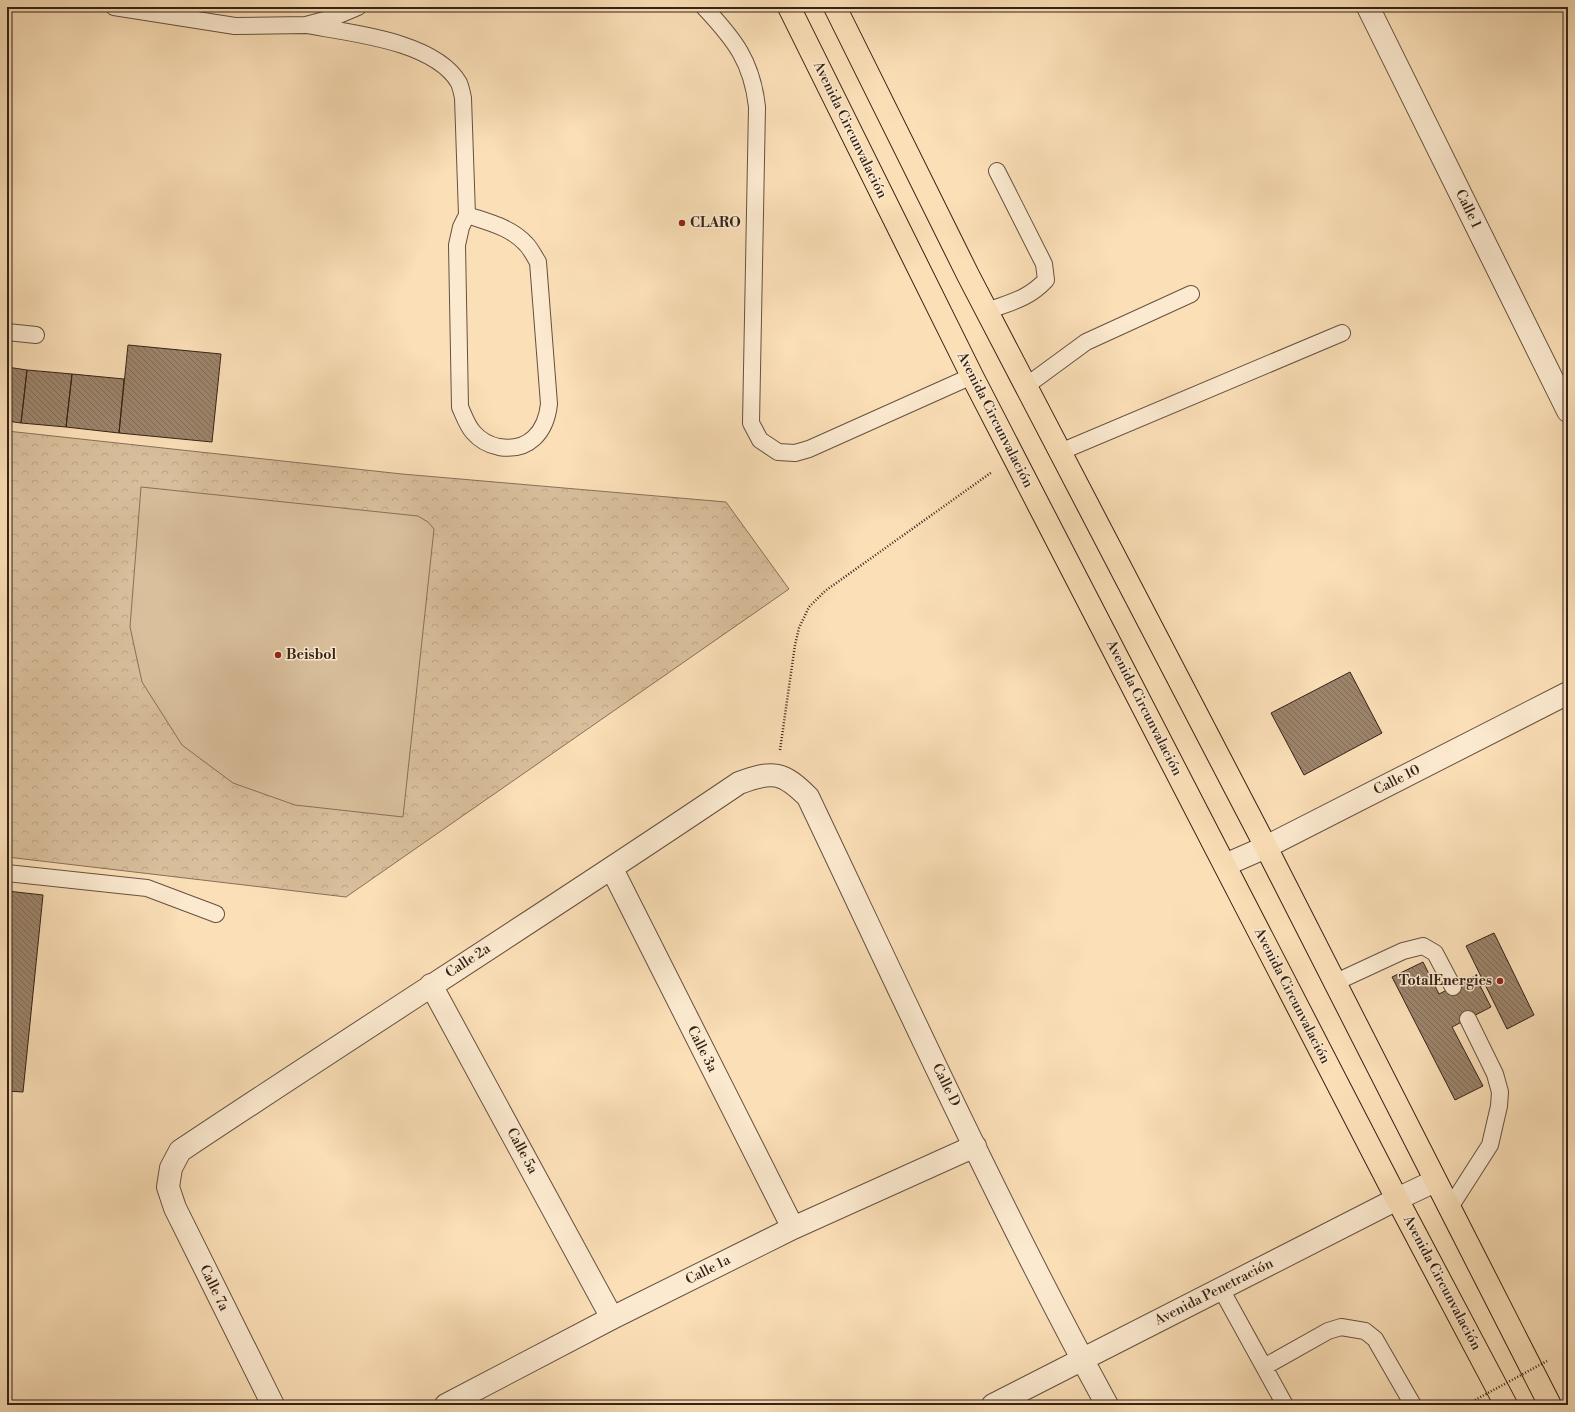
<svg xmlns="http://www.w3.org/2000/svg" width="1575" height="1412" viewBox="0 0 1575 1412" font-family="'Libre Bodoni',serif">
<style>
.park{fill:url(#park-crowns);stroke:#87705a}
.pitch{fill:#d9bf9c;stroke:#87705a}
.building{fill:url(#building-back-hatch);stroke:#352218}
.lines{fill:none;stroke-linecap:round;stroke-linejoin:round}
.service-casing{stroke:#665140;stroke-width:18}
.minor-casing{stroke:#665140;stroke-width:24}
.primary-casing{stroke:#352218;stroke-width:24}
.path{stroke:#352218;stroke-width:2.5;stroke-dasharray:1 2;stroke-linecap:butt}
.service{stroke:#fcead0;stroke-width:16}
.minor{stroke:#fcead0;stroke-width:22}
.primary{stroke:#fbdfb7;stroke-width:22}
.path-bridge{stroke:#352218;stroke-width:2.5;stroke-dasharray:1 2;stroke-linecap:butt}
.poi-dot{fill:#8f2418;stroke:#fcead0;stroke-width:1.5}
.labels{text-anchor:middle;dominant-baseline:central;stroke-width:3;stroke-linejoin:round;paint-order:stroke}
.street-label{font-size:14px;fill:#352218;stroke:#fcead0}
.poi-label{font-size:14px;font-weight:bold;fill:#352218;stroke:#fcead0;text-anchor:start}
</style>
<defs>
<pattern id="park-crowns" width="20" height="18" patternUnits="userSpaceOnUse"><rect width="20" height="18" fill="#d9bf9c"/><path d="M2 6a3 3 0 1 1 6 0M12 15a3 3 0 1 1 6 0" fill="none" stroke="#bba486"/></pattern>
<pattern id="building-back-hatch" width="6" height="6" patternUnits="userSpaceOnUse"><rect width="6" height="6" fill="#9c846b"/><path d="M-1 5l2 2M0 0l6 6M5-1l2 2" fill="none" stroke="#806c57"/></pattern>
</defs>
<rect width="100%" height="100%" fill="#fbdfb7"/>
<filter id="stains"><feTurbulence type="fractalNoise" baseFrequency=".005" numOctaves="4"/><feColorMatrix values="0 0 0 0 .2 0 0 0 0 .09 0 0 0 0 .02 0 0 0 .5 -.17"/></filter>
<radialGradient id="worn" r=".72"><stop offset=".6" stop-color="#630" stop-opacity="0"/><stop offset="1" stop-color="#630" stop-opacity=".3"/></radialGradient>
<!-- park -->
<path class="park" d="M 7,431 L 402,474 L 726,502 L 789,589 L 346,897 L 7,857 Z"/>
<!-- pitch -->
<path class="pitch" d="M 141,487 L 418,516 L 428,522 L 434,529 L 403,817 L 295,805 L 233,783 L 182,745 L 142,682 L 130,627 Z"/>
<!-- building -->
<path class="building" d="M 128,345 L 221,354 L 212,442 L 119,433 Z
M 7,367 L 27,370 L 21,423 L 7,421 Z
M 27,370 L 72,374 L 66,427 L 21,423 Z
M 72,374 L 124,379 L 119,433 L 66,427 Z
M 1350,672 L 1382,733 L 1304,775 L 1271,713 Z
M 7,891 L 43,895 L 23,1092 L 7,1091 Z
M 1494,933 L 1534,1015 L 1507,1029 L 1466,946 Z
M 1423,962 L 1439,994 L 1475,976 L 1491,1007 L 1452,1027 L 1483,1086 L 1455,1100 L 1392,977 Z"/>
<g class="lines">
<defs>
<path id="service" d="M 114,7 L 235,26 L 306,25 L 332,18 L 358,7
M 704,7 C 734,39 752,61 757,107 L 751,423 L 760,440 L 778,452 L 795,453 L 809,449 L 972,376
M 306,25 C 350,33 435,41 459,83 C 461,88 462,93 463,98 L 467,215 L 461,227 L 457,245 L 460,407 C 464,416 467,425 473,432 C 479,439 489,445 499,447 C 529,452 546,432 549,404 L 538,262 C 534,256 531,249 526,244 C 511,227 487,222 467,215
M 987,311 C 1011,302 1028,299 1046,280 L 1044,264 L 997,171
M 7,332 L 36,335
M 1026,386 L 1086,342 L 1191,294
M 1060,452 L 1342,333
M 7,873 L 147,888 L 216,914
M 1334,983 L 1403,951 L 1423,946 L 1435,953 L 1453,987
M 1449,1209 L 1490,1145 L 1499,1106 L 1500,1092 L 1495,1074 L 1468,1019
M 1221,1289 L 1285,1405
M 1264,1367 L 1328,1331 L 1341,1327 L 1365,1331 L 1375,1339 L 1413,1405"/>
<path id="minor" d="M 1368,7 L 1568,411
M 1225,865 L 1266,847 L 1568,693
M 612,869 L 793,1228
M 431,985 L 612,1318
M 273,1405 L 175,1208 L 168,1187 L 171,1168 L 180,1151 C 366,1027 554,908 739,783 C 773,770 783,772 808,797 C 905,1001 999,1207 1107,1405
M 446,1405 L 612,1318 L 793,1228 L 975,1146
M 993,1405 L 1397,1199 L 1435,1181"/>
<path id="primary" d="M 789,7 L 972,376 L 1397,1199 L 1506,1405
M 835,7 L 968,275 L 1266,847 L 1550,1405"/>
</defs>
<!-- service casing -->
<use href="#service" class="service-casing"/>
<!-- minor casing -->
<use href="#minor" class="minor-casing"/>
<!-- primary casing -->
<use href="#primary" class="primary-casing"/>
<!-- path -->
<path class="path" d="M 780,750 L 795,645 L 799,628 L 809,607 L 825,591 L 992,472"/>
<!-- service -->
<use href="#service" class="service"/>
<!-- minor -->
<use href="#minor" class="minor"/>
<!-- primary -->
<use href="#primary" class="primary"/>
<!-- path-bridge -->
<path class="path-bridge" d="M 1475,1400 L 1547,1361"/>
</g>
<!-- markers -->
<g class="poi-dot">
<circle cx="682" cy="223" r="4"/>
<circle cx="278" cy="655" r="4"/>
<circle cx="1500" cy="981" r="4"/>
</g>
<g class="labels">
<!-- street labels -->
<g class="street-label">
<text transform="translate(850 130) rotate(64)">Avenida Circunvalación</text>
<text transform="translate(1468 209) rotate(64)">Calle 1</text>
<text transform="translate(995 420) rotate(63)">Avenida Circunvalación</text>
<text transform="translate(1144 708) rotate(63)">Avenida Circunvalación</text>
<text transform="translate(1397 780) rotate(-27)">Calle 10</text>
<text transform="translate(468 961) rotate(-33)">Calle 2a</text>
<text transform="translate(1292 996) rotate(63)">Avenida Circunvalación</text>
<text transform="translate(702 1049) rotate(63)">Calle 3a</text>
<text transform="translate(946 1085) rotate(64)">Calle D</text>
<text transform="translate(522 1151) rotate(62)">Calle 5a</text>
<text transform="translate(708 1270) rotate(-27)">Calle 1a</text>
<text transform="translate(1442 1283) rotate(62)">Avenida Circunvalación</text>
<text transform="translate(214 1288) rotate(64)">Calle 7a</text>
<text transform="translate(1214 1292) rotate(-27)">Avenida Penetración</text>
</g>
<!-- poi labels -->
<g class="poi-label">
<text x="690" y="223">CLARO</text>
<text x="286" y="655">Beisbol</text>
<text x="1492" y="981" text-anchor="end">TotalEnergies</text>
</g>
</g>
<!-- margin -->
<rect width="1575" height="1412" fill="none" stroke="#fbdfb7" stroke-width="24"/>
<rect x="8" y="8" width="1559" height="1396" fill="none" stroke="#352218" stroke-width="2"/>
<rect x="12" y="12" width="1551" height="1388" fill="none" stroke="#352218"/>
<rect width="100%" height="100%" filter="url(#stains)"/>
<rect width="100%" height="100%" fill="url(#worn)"/>
</svg>
